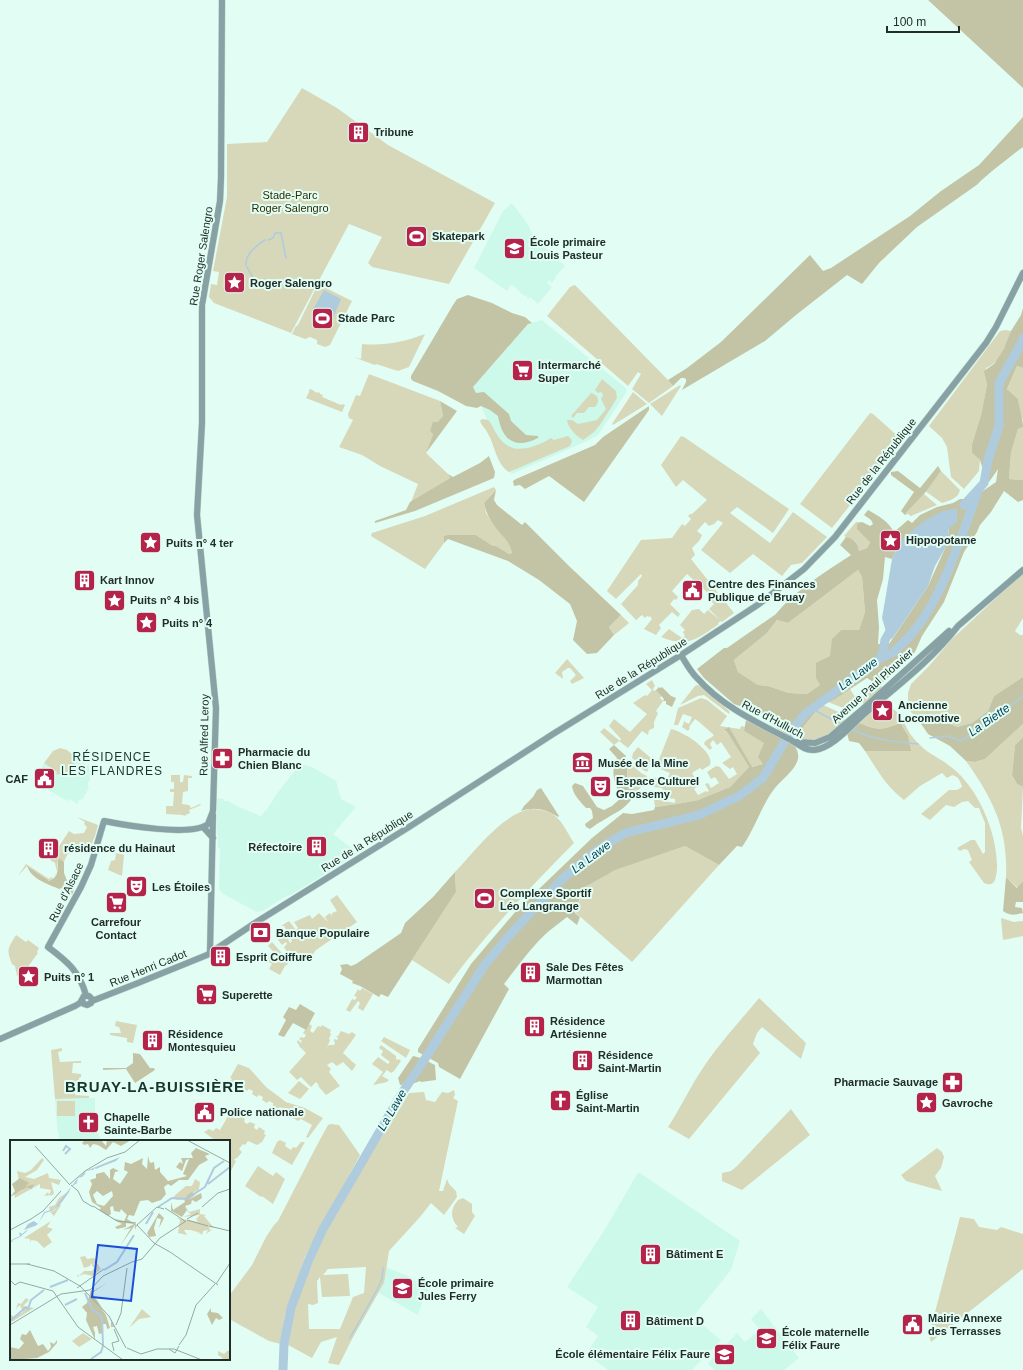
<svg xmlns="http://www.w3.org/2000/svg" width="1023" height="1370" viewBox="0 0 1023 1370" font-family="Helvetica,sans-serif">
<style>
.built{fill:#cdf9ea}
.green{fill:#d7d7ba;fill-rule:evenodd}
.forest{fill:#c3c4a5;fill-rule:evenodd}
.water{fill:#afccdf}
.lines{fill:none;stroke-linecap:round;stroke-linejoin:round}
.stream{stroke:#afccdf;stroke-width:1.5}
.river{stroke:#afccdf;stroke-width:9}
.secondary-casing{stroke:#bfd8cf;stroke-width:7}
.secondary{stroke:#88a1a4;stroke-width:6}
.labels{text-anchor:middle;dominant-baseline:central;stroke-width:4;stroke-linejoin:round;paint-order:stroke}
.poi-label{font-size:11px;font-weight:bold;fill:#202d29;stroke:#e2fef4;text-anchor:start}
.park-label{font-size:11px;fill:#2e2c04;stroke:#e2fef4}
.street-label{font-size:11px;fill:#202d29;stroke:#e2fef4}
.water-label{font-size:12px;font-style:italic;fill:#033d57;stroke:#e2fef4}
.neighbourhood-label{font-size:12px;letter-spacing:1px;fill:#17352c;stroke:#e2fef4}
.district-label{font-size:15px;font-weight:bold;letter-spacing:1px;fill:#17352c;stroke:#e2fef4}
.inset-river{fill:none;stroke:#afccdf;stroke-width:2}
.inset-road{fill:none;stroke:#94aaa3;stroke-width:1}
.view{fill:#1d4ed8;fill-opacity:0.15;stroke:#1d4ed8;stroke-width:2}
.inset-edge{fill:none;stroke:#202d29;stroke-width:2}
</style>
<rect width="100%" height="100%" fill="#e2fef4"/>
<!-- built -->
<path class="built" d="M 512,203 L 529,226 L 533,237 L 565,266 L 555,277 L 556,278 L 552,283 L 549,280 L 547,283 L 552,287 L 538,304 L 530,297 L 528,299 L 526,295 L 524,296 L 514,286 L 511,285 L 507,291 L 474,268 L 503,211 Z
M 542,320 L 626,388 L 626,393 L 598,435 L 587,441 L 512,474 L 508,470 L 473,387 L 528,324 Z
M 74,760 L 85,760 L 85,766 L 89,765 L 90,781 L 88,781 L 88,787 L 89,788 L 82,800 L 80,799 L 77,804 L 70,799 L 68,801 L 60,797 L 40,785 L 38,783 L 39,776 L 37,775 L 44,763 L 57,772 L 59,775 L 66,774 L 72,769 Z
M 299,765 L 305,765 L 312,767 L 336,781 L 341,799 L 356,807 L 333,834 L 358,853 L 328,873 L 325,874 L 289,896 L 288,895 L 263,911 L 257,912 L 223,894 L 219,889 L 220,849 L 218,848 L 218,835 L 217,835 L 217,798 L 224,799 L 224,801 L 228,801 L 237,806 L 261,816 L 265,811 L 266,811 L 276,795 Z
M 95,1098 L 95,1133 L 97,1132 L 102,1141 L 60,1141 L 57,1128 L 55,1099 Z
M 640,1173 L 740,1241 L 731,1270 L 693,1317 L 721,1340 L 692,1370 L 608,1370 L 586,1354 L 598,1336 L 586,1327 L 598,1307 L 567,1287 L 604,1231 L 637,1174 Z
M 386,1267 L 410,1277 L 429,1291 L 427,1295 L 424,1297 L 418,1315 L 379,1293 L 384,1283 Z
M 761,1309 L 799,1358 L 784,1370 L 714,1370 L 708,1363 L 737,1333 L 745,1342 L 760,1330 L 751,1319 Z"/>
<!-- green -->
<path class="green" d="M 302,88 L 337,108 L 388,145 L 495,203 L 449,284 L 372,267 L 368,263 L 382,237 L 349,224 L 291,333 L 214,303 L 209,297 L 211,284 L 217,285 L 219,272 L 213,271 L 227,197 L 227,144 L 267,142 Z
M 318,284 L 352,301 L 330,345 L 325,347 L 317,344 L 317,340 L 310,337 L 305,339 L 292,334 L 296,326 L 297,326 L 299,323 Z
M 575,285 L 668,380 L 673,386 L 649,403 L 632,389 L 641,374 L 638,372 L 628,386 L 547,316 L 570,287 Z
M 1005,330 L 1011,331 C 1009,345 999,363 986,368 L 985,375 L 987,385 L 981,415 L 972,444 L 972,453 L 980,460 L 979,471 L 964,489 L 951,477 L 947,447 L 942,438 L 929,426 L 1000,331 Z
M 425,334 L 409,367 L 398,371 L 376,364 L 375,365 L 353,357 L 361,359 L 362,344 C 384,346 404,342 425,334 Z
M 1017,366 L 1023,368 L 1023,420 L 1019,409 L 1018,399 L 1007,389 Z
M 369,374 L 440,401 L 443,416 L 433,434 L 426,453 L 448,474 L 450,478 L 411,502 L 418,484 L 380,466 L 362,455 L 339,447 L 353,420 L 349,418 L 348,414 L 356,395 L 360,396 Z
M 602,379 L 616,391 L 617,398 L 600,425 L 594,432 L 583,440 C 576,436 568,428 567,420 L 572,420 L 578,424 L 597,420 L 606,409 L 601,399 L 603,395 L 601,392 L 598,393 L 595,390 Z
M 680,385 L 681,386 L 662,416 L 650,404 Z
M 311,389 L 317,393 L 318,392 L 320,393 L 320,394 L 323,395 L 322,397 L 341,405 L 342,404 L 345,405 L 342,412 L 306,398 L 309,392 L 309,390 Z
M 633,392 L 647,404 L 613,425 L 612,424 Z
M 591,393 C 599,395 600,401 595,407 L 589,407 L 584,413 L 577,413 L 573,418 L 571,416 Z
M 870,413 L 873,414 L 900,438 L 900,442 L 832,528 L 800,504 Z
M 482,419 L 488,420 L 490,422 C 494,429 498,438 504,443 C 517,455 538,446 551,438 L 554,440 L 568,436 L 571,439 L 572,441 L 570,446 L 509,472 C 496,464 495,445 487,432 C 485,428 482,426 480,421 Z
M 1023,427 L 1023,480 L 1009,479 L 1011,453 L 1018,429 Z
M 681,436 L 684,437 L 789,509 L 773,533 L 737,507 L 730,513 L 770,543 L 793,512 L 827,537 L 802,563 L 791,565 L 782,576 L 753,554 L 730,573 L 701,550 L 723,523 L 718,520 L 714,524 L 709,526 L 705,522 L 697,531 L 702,535 L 699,541 L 692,548 L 695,555 L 691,559 L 734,613 L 722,622 L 709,609 L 714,604 L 707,597 L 709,594 L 687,574 L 672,591 L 678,597 L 676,600 L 674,599 L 670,604 L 680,614 L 678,617 L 672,612 L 659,625 L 661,628 L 656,635 L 644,629 L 652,619 L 650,616 L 649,617 L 647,616 L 645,618 L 642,615 L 636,620 L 621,604 L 638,585 L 638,581 L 642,576 L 641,574 L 616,599 L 607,591 L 641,540 L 672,538 L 682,524 L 685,526 L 691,519 L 688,516 L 690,514 L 692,514 L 707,500 L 683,480 L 676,487 L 661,465 Z
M 941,471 L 960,490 C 958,499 950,500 942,503 L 925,491 Z
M 494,487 L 496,490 L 484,503 L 486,513 L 498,531 L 509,542 L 512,553 L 509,554 L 496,546 L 493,546 L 476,535 L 444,536 L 444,543 L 425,569 L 371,536 L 372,533 L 425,516 Z
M 924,494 L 937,505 L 911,516 L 906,513 Z
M 856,522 L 862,522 L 858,524 L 870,542 L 867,548 L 859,551 C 858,538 852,541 844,536 Z
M 858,570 L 862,577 L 865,612 L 859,630 L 841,630 L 831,656 L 816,677 L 820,685 L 807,694 L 789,693 L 768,686 L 758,685 L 738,672 L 734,660 L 767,633 L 777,620 L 788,623 Z
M 1023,573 L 1023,618 L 1015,631 L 1020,635 L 1023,635 L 1023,677 L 994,696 L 988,711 L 972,723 L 957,727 L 927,713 L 917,718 L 909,710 L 908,703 L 908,693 L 911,684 L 929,666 L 952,639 Z
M 699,609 L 704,614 L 708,610 L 721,621 L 718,623 L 719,624 C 697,639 688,648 661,637 L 669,629 L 682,638 L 685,636 L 683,632 L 685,630 L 680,625 L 692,610 Z
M 621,615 L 629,623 L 614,635 L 609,627 Z
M 567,659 L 584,678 L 572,684 L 570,681 L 576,675 L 570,668 L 568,668 L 562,672 L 563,679 L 555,673 Z
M 652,680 L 655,686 L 653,689 L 654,691 L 656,690 L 662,695 L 660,698 L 663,701 L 656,711 L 658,713 L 654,722 L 654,728 L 649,730 L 648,735 L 642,731 L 628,748 L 619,741 L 614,745 L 600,732 L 604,728 L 620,741 L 621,739 L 609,726 L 614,719 L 630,732 L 647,714 L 633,703 L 645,695 L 647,696 L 652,690 L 646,684 Z
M 875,683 L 884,688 L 864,705 L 861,700 L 865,693 Z
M 697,685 L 701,686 L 728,710 L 730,712 L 729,714 L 704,695 L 698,696 L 680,705 L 695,686 Z
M 850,689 L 857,700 L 853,704 L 843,708 L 828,702 Z
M 701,698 L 707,700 L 727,716 L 720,726 L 740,729 L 741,726 L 745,727 L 744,731 L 765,743 L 763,764 L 751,767 L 729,728 L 724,731 L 727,732 L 749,767 L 730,787 L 698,800 L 677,804 L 655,807 L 653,791 L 656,792 L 659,800 L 675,803 L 675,799 L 669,798 L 670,795 L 666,794 L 662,788 L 654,787 L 655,784 L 651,782 L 653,777 L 666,782 L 670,773 L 656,767 L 671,729 C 683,731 715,752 710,765 L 702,770 L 700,768 L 692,773 L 699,785 L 694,789 L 698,795 L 706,791 L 707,792 L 709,791 L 705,784 L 708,783 L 711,788 L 719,783 L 715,777 L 711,779 L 707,772 L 716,766 L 720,767 L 729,779 L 737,774 L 733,767 L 730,769 L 722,763 L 731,757 L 721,742 L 717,745 L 713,740 L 710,744 L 712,748 L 710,750 L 704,744 C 705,739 711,739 714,735 L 698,721 L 695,719 L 689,727 L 690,728 L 688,731 L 682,727 L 685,720 L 685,722 L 689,724 L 692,717 L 683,714 L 678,725 L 674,725 L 678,708 Z
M 823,705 L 841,713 L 845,721 C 828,735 818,745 795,737 C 803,726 811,711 823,705 Z
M 883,706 C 900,707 903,723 911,735 C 914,739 918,743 921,746 C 930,755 942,759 951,767 C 979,788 998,835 997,869 C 996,878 995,888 984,883 L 969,862 L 972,860 L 968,850 L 964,849 L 960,851 L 957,848 L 971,840 L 975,840 L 983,854 L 985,852 L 985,823 L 979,808 L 975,808 L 968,801 L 962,802 L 954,807 L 946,805 L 930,820 L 921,814 L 949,790 L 957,790 L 962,787 C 960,780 959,777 952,775 L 947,778 L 942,773 L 920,786 L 904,800 C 885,785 878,771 865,751 L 882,750 L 900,723 C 883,730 877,731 860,723 C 867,716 873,708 883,706 Z
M 1023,724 L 1023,737 L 1015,745 L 1012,775 L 1017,784 L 1023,787 L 1021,828 L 1023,836 L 1023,881 L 1018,888 L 1006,877 C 1008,829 993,799 966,761 L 975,762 L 985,759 Z
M 638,747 L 652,759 L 647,772 L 640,768 L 644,762 L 640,758 L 637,762 L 632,758 L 633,753 Z
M 60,748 L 67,750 L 73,755 L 81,752 L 90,760 L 75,760 C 74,770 67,777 56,774 L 57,772 L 44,763 L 53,751 Z
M 629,762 L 641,773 L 647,776 L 641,787 L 637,792 C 627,787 625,772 629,762 Z
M 171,775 L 180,775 L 180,782 L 183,782 L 184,775 L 192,776 L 192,778 L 188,778 L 188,791 L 183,792 L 182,804 L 189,805 L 191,808 L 200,804 L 201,805 L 189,810 L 190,813 L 184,816 L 183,815 L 166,814 L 166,806 L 173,806 L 174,792 L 170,792 L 170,789 L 174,789 L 174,782 L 171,782 Z
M 530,809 C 559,810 560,821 574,843 C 529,889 487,932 449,984 L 412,960 L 456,892 L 455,872 C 475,851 501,815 530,809 Z
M 77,817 L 98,825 L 95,836 L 90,848 L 85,848 L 85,844 C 75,846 67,852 64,862 L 59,858 C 54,869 62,874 48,881 L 27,866 L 18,876 L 26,864 L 49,879 L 51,877 L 53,878 L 57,872 L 55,863 L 50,860 L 69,831 L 74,834 L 84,833 L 87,827 L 84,824 L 85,822 Z
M 685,846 L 719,865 L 632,962 L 576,913 L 583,888 L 612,870 Z
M 116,853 L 124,855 L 122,876 L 108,870 L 111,861 L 115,860 Z
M 337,895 L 357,922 L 316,950 L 310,958 L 306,954 L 293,960 L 289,954 L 291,953 L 289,950 L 287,952 L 284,947 L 287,944 L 286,942 L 282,945 L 278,940 L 279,939 L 276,937 L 277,935 L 276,933 L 274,934 L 276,932 L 276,928 L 277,927 L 286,938 L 287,937 L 290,943 L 292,941 L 286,932 L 287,931 L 284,926 L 281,926 L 289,921 L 296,930 L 298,928 L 294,922 L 310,915 L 312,919 L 319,913 L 328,922 L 325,917 L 330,913 L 332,916 L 332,913 L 337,911 L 330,900 Z
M 1001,918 L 1014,922 L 1023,921 L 1023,936 L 1003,940 Z
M 16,935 L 26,942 L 28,940 L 39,948 L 37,952 L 38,953 L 22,975 L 17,976 L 15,966 L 12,964 C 6,950 8,948 16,935 Z
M 272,942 L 289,961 L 287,962 L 288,964 L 285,966 L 280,975 L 269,969 L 272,964 L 266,960 L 265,961 L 260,957 L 261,955 L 265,956 L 267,953 L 269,954 L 273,951 L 268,946 Z
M 362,988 L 373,994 L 363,1011 L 358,1008 L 360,1003 L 358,1001 L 350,1012 L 346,1010 L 352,999 L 355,1000 L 357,997 L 354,996 L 358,989 L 360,991 Z
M 759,998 L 806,1043 L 801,1059 L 762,1027 L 757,1033 L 753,1044 L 760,1053 L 689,1139 L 668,1127 C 680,1109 689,1089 701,1071 C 717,1046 740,1021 759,998 Z
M 116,1021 L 137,1025 L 133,1043 L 127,1042 L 127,1038 L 110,1035 L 110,1033 L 121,1033 L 119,1027 L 115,1026 Z
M 309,1024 L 312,1026 L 310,1031 L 313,1033 L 318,1026 L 321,1027 L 322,1025 L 331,1030 L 330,1033 L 331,1034 L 329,1039 L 330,1040 L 327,1048 L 329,1045 L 334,1045 L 335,1043 L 334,1041 L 334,1039 L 337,1040 L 338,1038 L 336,1036 L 338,1036 L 341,1031 L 349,1034 L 352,1032 L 356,1035 L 343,1053 L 356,1065 L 352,1071 L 343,1062 L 337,1066 L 332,1062 L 327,1065 L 331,1069 L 329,1072 L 340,1086 L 326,1095 L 319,1087 L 318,1084 L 316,1082 L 311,1087 L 301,1077 L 297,1080 L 289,1072 L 306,1053 L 299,1046 L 299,1045 L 297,1042 L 298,1040 L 301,1043 L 302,1041 L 299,1039 L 301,1037 L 304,1038 L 306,1035 L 303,1033 Z
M 384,1037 L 410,1050 L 406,1058 L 381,1041 Z
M 381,1045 L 396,1056 L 396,1059 L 398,1060 L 399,1059 L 401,1061 L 394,1071 L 391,1073 L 387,1070 L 382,1076 L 389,1080 L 387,1082 L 373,1085 L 383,1072 L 372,1064 L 378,1057 L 388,1064 L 390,1062 L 381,1055 L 383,1051 L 379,1048 Z
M 62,1048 L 62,1051 L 58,1052 L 60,1062 L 81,1061 L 81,1063 L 73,1063 L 72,1073 L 81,1074 L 81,1077 L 79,1078 L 78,1090 L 75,1090 L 75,1095 L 89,1096 L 89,1098 L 55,1099 L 51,1050 Z
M 238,1064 L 249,1068 L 266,1087 L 286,1102 L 305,1108 L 323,1118 L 308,1138 L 306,1137 L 312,1125 L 301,1119 L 298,1121 L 293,1118 L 294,1115 L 290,1113 L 288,1115 L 283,1112 L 284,1109 L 280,1107 L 278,1109 L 273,1106 L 273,1103 L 269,1101 L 267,1103 L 262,1100 L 263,1097 L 259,1095 L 257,1097 L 252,1094 L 253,1091 L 249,1089 L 247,1091 L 242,1088 L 242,1085 L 239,1083 L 236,1085 L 230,1082 L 232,1079 L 230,1078 Z
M 299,1081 L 309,1089 L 300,1099 L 288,1093 Z
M 454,1090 L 455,1095 L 453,1098 L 458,1101 L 439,1191 L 443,1191 L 447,1179 L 449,1184 L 456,1191 L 457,1197 L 444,1215 L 431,1203 L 420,1217 L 389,1251 L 384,1283 L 352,1339 L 339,1365 L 328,1363 L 337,1337 L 321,1342 L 312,1358 L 288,1345 L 295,1303 L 326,1231 L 364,1165 L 409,1093 L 424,1092 L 426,1100 L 435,1102 L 442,1092 L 448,1093 ZM 366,1267 L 364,1293 L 353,1297 L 340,1329 L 309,1329 L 308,1304 L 313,1305 L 318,1303 L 317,1281 L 320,1277 L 322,1297 L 350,1296 L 348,1274 L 323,1275 L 328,1269 Z
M 57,1101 L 75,1101 L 75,1116 L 57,1116 Z
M 791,1109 L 810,1135 L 742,1190 L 722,1181 L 722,1173 L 731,1171 L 737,1166 Z
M 239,1115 L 245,1119 L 244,1122 L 247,1124 L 250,1122 L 255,1124 L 254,1128 L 257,1130 L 259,1127 L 265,1131 L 264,1134 L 266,1135 L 262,1142 L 257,1145 L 248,1141 L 245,1145 L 243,1144 L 239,1149 L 242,1152 L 237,1158 L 236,1158 L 234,1160 L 236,1161 L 231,1171 L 230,1169 L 230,1168 L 229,1168 L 229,1141 L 216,1141 L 204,1132 L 209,1129 L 213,1131 L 216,1128 L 220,1130 L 228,1116 L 237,1118 Z
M 331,1124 L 339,1125 L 360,1155 L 305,1257 L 285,1314 L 281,1344 L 269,1341 L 229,1319 L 229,1296 L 252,1265 L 266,1237 L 274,1225 L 278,1221 L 316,1147 L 328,1125 Z
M 280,1140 L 286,1143 L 285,1146 L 291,1150 L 293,1147 L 296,1148 L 301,1142 L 305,1142 L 292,1165 L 272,1153 L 277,1142 Z
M 937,1148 L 942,1152 L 944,1157 L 941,1168 L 935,1176 L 942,1191 L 906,1181 L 901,1175 Z
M 258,1166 L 273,1176 L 276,1172 L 285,1179 L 273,1204 L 262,1196 L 261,1197 L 245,1186 Z
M 463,1198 L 472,1204 L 472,1212 L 475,1216 L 464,1234 L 455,1228 L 458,1227 C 450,1218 450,1209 458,1200 Z
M 960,1217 L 974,1219 L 979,1227 L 997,1230 L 1001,1227 L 1023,1234 L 1023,1269 L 931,1342 L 929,1335 Z"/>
<!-- forest -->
<path class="forest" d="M 928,0 L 1023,0 L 1023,88 Z
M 1023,117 L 1023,147 C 1016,152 980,180 978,184 L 917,227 L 879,263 L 862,284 L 847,275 L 796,315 L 765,341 L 682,390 L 686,382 L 686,379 L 684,378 L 681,378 L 673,386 L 668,380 L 687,368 L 721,342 L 810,255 L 823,271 L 831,268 L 910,216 L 941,191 L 979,165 Z
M 468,295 L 492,303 L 512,313 L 525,317 L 532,323 L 528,324 L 473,387 L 476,393 L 484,392 L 509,414 L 511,421 L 526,435 L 538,436 L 538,438 C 515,450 502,440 498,416 L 490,410 L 481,406 L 477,408 L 466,406 L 438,391 L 413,381 L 411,379 L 411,376 L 453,305 L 457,299 Z
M 1023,308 L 1023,368 L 1017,366 L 1007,389 L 1018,399 C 1019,409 1023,418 1023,427 L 1018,429 L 1011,453 L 1009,479 L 1023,480 L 1023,500 L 1018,502 L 1004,491 L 991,512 L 980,525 L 977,532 L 964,552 L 944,602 L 922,636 L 915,652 L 879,686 L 867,678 L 835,699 L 819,707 L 795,737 C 784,733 771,727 767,716 L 734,704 L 704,678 L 697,669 L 724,648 L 727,648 L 776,614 C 793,592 828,570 851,555 L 840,545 L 846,537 C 854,539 858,542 859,551 L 867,548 L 870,542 L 857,529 L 857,524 L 862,522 L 870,526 L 873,524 L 871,520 L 864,515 L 868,510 C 879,516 888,521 894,532 L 908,520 L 912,523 L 920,515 L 937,507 L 953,503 L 960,499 L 971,499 L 996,482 L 998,469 L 989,482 L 981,479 L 984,473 L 980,460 L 972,453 L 972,444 L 981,415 L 987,385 L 984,371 L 994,364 L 1004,349 L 1011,331 L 1021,315 ZM 949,528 L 947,544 L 928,586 L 889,644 L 878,644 L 879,627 L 877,600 L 883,579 L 885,557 L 892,559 L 899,544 ZM 858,570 L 862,577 L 865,612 L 859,630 L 841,630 L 832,639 L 830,656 L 816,663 L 816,678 L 820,685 L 807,694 L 789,693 L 768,686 L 758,685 L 738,672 L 734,660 L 767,633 L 777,620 L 788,623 Z
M 440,401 L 457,411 L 426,453 L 433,434 L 430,431 L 433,422 L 438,422 L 443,416 Z
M 649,406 L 649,410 L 584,502 L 549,476 L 525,489 L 520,485 L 514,486 L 513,481 L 516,479 L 595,445 L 603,437 Z
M 489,456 L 495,472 L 494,478 L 415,511 L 375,523 L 375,521 L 406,510 L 410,502 L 450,478 L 448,474 L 453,477 L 480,463 Z
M 938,466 L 941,471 L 924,494 L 906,513 L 907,514 L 905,515 L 901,511 L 914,492 L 891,475 L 891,472 L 898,471 L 920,488 Z
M 496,490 L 494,500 L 497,505 L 522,525 L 525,522 L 569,566 L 621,615 L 609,627 L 614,635 L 597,653 L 587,654 L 573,640 L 577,621 L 570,604 L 539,580 L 508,561 L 448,539 L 444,543 L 444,536 L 448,535 L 476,535 L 493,546 L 496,546 L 509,554 L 512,553 C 509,541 506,540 499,532 C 492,523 486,514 484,503 Z
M 1023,677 L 1023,724 L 985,759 L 975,762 L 966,761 L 950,746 L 928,734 L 917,718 L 927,713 L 957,727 L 972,723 L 988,711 L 994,696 Z
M 659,687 L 660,688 L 662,687 L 671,696 L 676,698 L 672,707 L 666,704 L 666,701 L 663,701 L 664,699 L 656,690 Z
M 746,720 L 794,745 C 797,749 799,754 798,759 C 795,771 782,779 775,788 C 762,804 755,829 742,847 L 737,846 L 719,865 L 685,846 L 615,870 L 583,888 L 575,913 L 580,917 L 577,925 L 567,917 C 561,922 555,926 549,931 C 532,946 518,966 504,984 L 509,989 L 460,1079 L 439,1067 L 438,1063 L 418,1052 L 418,1049 L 471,964 L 516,911 L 592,838 L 623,813 L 632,814 L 654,810 L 655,807 L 677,804 L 698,800 L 730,787 L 749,767 L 727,732 L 724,730 L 729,727 L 752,767 L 763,764 L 758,757 L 764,743 L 744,731 Z
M 860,723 C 877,731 883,730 900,723 L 908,736 L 911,751 L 865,751 L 859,743 L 849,741 L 847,733 Z
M 1023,737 L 1023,787 L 1017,784 L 1012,775 L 1015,745 Z
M 614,745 L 626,756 L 625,758 L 629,762 C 625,773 627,786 637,792 C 632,799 626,807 619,811 C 609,817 599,822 590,829 L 586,827 L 585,824 L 593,818 L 592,811 L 590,808 L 586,808 C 580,801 573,795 572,786 L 575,783 L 583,786 L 597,807 L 604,810 L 612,806 L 622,797 C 614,785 610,771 617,758 L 609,749 Z
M 541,788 L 559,816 L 558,817 C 547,810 535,806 521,811 L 524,806 L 533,797 L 537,790 Z
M 59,858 L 64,862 L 64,873 L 68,883 L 70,882 L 75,886 L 72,895 L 62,888 L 59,889 C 48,884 31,879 27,866 L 49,881 C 50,880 53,879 54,878 C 60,873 56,864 59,858 Z
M 455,872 L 456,892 L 388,997 L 381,994 L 379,997 L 360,986 L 352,983 L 353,981 L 340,974 L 342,969 L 340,965 L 347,964 L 351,966 L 356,964 L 401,933 L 405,923 L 433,897 Z
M 1006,877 L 1017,888 L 1023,881 L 1023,902 L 1016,902 L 1015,907 L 1022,908 L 1023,913 C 1015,915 1010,916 1003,911 Z
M 300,1004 L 315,1013 L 306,1030 L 293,1023 L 284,1037 L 278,1035 L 286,1020 L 283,1017 L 289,1007 L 296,1010 Z
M 133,1053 L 140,1054 L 150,1068 L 154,1068 L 155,1070 L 135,1083 L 126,1069 L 103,1070 L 103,1068 L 126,1068 L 133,1063 Z
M 413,1056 L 421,1058 L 435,1065 L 436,1080 L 421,1082 L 420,1081 L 415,1083 L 400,1085 L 398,1078 Z"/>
<!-- water -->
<path class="water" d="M 324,290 L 341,299 L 331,323 C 324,331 310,325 312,314 C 314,306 320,298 324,290 Z
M 957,508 L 957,522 L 949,528 L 947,545 L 935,566 L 928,586 L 892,639 L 887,635 L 882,618 L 892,559 L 899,544 L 908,534 L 924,521 L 941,512 Z"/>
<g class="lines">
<!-- stream -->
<path class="stream" d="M 268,240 L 273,238 L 275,233 L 281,233 L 286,258
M 246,265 C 245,254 257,245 265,240
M 247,267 L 252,276 L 252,280
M 812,709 L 839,723
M 853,730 C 874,740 895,741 918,744
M 930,738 L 948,736 L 960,741 L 974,733 L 1023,696
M 350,1338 L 377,1290 L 382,1279 L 383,1268"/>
<!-- river -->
<path class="river" d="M 964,505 L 984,483 L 988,460 L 999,426 L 999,383 L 1021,344 L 1023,338
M 881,658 C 884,656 888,655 892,653 C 896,650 900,646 903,643 C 940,608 961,537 978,491
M 283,1370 L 284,1344 L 291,1308 L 308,1262 L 323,1229 L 402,1093 L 421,1065 L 484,966 L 506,939 L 561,880 L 597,850 L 625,833 L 699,815 L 739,796 L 763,778 L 789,734 L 805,714 L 881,658 L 883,651 L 885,640 L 893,626"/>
<defs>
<path id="secondary" d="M 681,655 C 686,663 690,671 697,678 C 722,706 754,721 787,738 C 796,742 804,751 814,750 C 831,749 851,726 863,715 C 896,687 932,660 958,626 L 1023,570
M 797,742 L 815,743 L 830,737 L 865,707 L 949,631
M 203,827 L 213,838
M 210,951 L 213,815
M 86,995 C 79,971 68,962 48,947 L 81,887 L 91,865 L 104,821 C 124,825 192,837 208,824 L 213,811 L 216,708 L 197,515 L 202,423 L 202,305 L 220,201 L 221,178 L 222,0
M 92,1001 L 138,983 L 207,955 L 255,923 L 409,827 L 553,734 L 681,655 L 759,604 L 804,569 L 835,537 L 986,343 L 996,327 L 1023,273
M 0,1039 L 75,1006 L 80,1003 L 84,996 L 89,996 L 92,999 L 91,1003 L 87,1005 L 84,1004 L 82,1001"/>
</defs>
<!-- secondary casing -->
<use href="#secondary" class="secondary-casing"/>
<!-- secondary -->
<use href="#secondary" class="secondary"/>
</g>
<!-- icons -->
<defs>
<symbol id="building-square" viewBox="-11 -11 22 22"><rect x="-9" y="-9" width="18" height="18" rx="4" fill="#b4234a" stroke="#e2fef4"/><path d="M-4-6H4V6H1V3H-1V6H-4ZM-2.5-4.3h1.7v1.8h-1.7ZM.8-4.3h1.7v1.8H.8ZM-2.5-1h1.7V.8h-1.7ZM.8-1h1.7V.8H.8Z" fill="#fff"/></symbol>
<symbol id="stadium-square" viewBox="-11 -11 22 22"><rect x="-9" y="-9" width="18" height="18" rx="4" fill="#b4234a" stroke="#e2fef4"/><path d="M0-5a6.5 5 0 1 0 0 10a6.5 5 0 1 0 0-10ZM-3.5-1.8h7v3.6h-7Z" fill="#fff"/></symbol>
<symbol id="school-square" viewBox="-11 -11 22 22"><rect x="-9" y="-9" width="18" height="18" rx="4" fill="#b4234a" stroke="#e2fef4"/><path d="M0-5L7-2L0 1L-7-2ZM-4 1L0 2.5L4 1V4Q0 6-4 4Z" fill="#fff"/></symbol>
<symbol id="sight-square" viewBox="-11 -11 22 22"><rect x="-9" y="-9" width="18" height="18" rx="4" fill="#b4234a" stroke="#e2fef4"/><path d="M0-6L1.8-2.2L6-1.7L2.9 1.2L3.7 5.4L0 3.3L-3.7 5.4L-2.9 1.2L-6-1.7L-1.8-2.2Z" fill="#fff"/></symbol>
<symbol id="supermarket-square" viewBox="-11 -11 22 22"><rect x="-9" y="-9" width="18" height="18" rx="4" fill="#b4234a" stroke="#e2fef4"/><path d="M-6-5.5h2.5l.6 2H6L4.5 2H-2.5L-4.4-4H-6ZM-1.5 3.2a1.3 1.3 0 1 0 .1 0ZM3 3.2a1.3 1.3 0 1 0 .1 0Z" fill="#fff"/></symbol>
<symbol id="civic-square" viewBox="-11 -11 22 22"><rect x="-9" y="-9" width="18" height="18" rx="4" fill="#b4234a" stroke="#e2fef4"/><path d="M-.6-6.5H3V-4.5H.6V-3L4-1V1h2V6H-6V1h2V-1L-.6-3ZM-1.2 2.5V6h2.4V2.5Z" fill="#fff"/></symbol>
<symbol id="pharmacy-square" viewBox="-11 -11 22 22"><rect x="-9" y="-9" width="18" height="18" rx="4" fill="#b4234a" stroke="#e2fef4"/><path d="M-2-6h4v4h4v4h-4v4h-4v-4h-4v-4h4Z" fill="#fff"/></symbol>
<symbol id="museum-square" viewBox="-11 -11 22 22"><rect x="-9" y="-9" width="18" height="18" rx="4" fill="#b4234a" stroke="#e2fef4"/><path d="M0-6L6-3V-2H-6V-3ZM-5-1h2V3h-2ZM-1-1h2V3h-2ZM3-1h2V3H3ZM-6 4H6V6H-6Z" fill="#fff"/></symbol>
<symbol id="theatre-square" viewBox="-11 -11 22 22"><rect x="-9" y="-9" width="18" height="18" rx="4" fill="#b4234a" stroke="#e2fef4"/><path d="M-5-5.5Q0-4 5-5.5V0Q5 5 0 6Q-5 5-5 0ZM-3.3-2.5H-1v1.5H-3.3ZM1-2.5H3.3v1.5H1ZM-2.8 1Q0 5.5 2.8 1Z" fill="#fff"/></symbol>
<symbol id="bank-square" viewBox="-11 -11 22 22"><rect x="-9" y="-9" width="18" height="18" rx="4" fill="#b4234a" stroke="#e2fef4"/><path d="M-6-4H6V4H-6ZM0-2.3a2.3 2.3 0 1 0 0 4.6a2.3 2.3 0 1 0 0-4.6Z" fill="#fff"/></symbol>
<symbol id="church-square" viewBox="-11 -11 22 22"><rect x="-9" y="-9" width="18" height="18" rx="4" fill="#b4234a" stroke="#e2fef4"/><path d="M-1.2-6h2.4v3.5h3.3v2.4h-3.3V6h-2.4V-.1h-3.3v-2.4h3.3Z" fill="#fff"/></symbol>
</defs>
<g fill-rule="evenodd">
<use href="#building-square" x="346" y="120" width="25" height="25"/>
<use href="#stadium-square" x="404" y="224" width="25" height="25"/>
<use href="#school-square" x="502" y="236" width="25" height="25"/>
<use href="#sight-square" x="222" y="270" width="25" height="25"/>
<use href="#stadium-square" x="310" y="306" width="25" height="25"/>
<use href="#supermarket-square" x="510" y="358" width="25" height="25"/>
<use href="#sight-square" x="878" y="528" width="25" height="25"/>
<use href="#sight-square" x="138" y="530" width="25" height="25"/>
<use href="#building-square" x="72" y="568" width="25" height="25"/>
<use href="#civic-square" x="680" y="578" width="25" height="25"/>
<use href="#sight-square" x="102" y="588" width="25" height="25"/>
<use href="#sight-square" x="134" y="610" width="25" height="25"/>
<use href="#sight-square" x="870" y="698" width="25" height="25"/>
<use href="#pharmacy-square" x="210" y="746" width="25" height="25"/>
<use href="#museum-square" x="570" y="750" width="25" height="25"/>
<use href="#civic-square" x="32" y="766" width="25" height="25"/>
<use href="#theatre-square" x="588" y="774" width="25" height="25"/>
<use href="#building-square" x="304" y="834" width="25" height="25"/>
<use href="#building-square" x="36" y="836" width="25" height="25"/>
<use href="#theatre-square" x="124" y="874" width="25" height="25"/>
<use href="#stadium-square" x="472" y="886" width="25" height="25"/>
<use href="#supermarket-square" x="104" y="890" width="25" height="25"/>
<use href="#bank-square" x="248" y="920" width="25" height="25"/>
<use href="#building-square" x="208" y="944" width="25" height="25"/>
<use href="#building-square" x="518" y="960" width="25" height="25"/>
<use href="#sight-square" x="16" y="964" width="25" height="25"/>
<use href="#supermarket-square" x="194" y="982" width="25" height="25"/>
<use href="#building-square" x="522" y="1014" width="25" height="25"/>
<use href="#building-square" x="140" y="1028" width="25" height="25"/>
<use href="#building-square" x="570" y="1048" width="25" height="25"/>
<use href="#pharmacy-square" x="940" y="1070" width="25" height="25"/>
<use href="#church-square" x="548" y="1088" width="25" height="25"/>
<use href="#sight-square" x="914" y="1090" width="25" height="25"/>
<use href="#civic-square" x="192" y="1100" width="25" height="25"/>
<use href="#church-square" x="76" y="1110" width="25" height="25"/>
<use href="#building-square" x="638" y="1242" width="25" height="25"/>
<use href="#school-square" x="390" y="1276" width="25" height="25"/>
<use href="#building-square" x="618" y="1308" width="25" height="25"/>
<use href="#civic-square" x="900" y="1312" width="25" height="25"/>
<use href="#school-square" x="754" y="1326" width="25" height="25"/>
<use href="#school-square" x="712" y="1342" width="25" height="25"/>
</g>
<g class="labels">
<!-- poi labels -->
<g class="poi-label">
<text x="374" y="132">Tribune</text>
<text x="432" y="236">Skatepark</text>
<text x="530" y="242">École primaire<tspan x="530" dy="13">Louis Pasteur</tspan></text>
<text x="250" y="283">Roger Salengro</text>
<text x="338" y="318">Stade Parc</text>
<text x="538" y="365">Intermarché<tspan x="538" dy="13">Super</tspan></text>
<text x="906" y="540">Hippopotame</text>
<text x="166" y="543">Puits n° 4 ter</text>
<text x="100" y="580">Kart Innov</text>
<text x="708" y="584">Centre des Finances<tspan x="708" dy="13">Publique de Bruay</tspan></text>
<text x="130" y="600">Puits n° 4 bis</text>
<text x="162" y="623">Puits n° 4</text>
<text x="898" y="705">Ancienne<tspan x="898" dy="13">Locomotive</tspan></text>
<text x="238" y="752">Pharmacie du<tspan x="238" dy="13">Chien Blanc</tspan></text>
<text x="598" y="763">Musée de la Mine</text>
<text x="28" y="779" text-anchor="end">CAF</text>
<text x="616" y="781">Espace Culturel<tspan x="616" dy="13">Grossemy</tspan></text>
<text x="302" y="847" text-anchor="end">Réfectoire</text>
<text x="64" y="848">résidence du Hainaut</text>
<text x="152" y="887">Les Étoiles</text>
<text x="500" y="893">Complexe Sportif<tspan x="500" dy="13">Léo Langrange</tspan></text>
<text x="116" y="922" text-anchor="middle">Carrefour<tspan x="116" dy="13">Contact</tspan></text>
<text x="276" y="933">Banque Populaire</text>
<text x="236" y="957">Esprit Coiffure</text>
<text x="546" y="967">Sale Des Fêtes<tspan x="546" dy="13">Marmottan</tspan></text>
<text x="44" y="977">Puits n° 1</text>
<text x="222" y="995">Superette</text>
<text x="550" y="1021">Résidence<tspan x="550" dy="13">Artésienne</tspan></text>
<text x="168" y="1034">Résidence<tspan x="168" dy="13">Montesquieu</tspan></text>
<text x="598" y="1055">Résidence<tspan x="598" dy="13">Saint-Martin</tspan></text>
<text x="938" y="1082" text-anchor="end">Pharmacie Sauvage</text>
<text x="576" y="1095">Église<tspan x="576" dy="13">Saint-Martin</tspan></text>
<text x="942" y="1103">Gavroche</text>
<text x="220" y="1112">Police nationale</text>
<text x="104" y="1117">Chapelle<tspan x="104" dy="13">Sainte-Barbe</tspan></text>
<text x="666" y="1254">Bâtiment E</text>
<text x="418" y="1283">École primaire<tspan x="418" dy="13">Jules Ferry</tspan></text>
<text x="928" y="1318">Mairie Annexe<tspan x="928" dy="13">des Terrasses</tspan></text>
<text x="646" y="1321">Bâtiment D</text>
<text x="782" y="1332">École maternelle<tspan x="782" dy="13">Félix Faure</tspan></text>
<text x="710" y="1354" text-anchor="end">École élémentaire Félix Faure</text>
</g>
<!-- park labels -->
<g class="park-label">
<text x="290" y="195">Stade-Parc<tspan x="290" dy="13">Roger Salengro</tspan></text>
</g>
<!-- street labels -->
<g class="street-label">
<text transform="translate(201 256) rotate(-81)">Rue Roger Salengro</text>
<text transform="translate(881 461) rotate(-52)">Rue de la République</text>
<text transform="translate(641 668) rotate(-32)">Rue de la République</text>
<text transform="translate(872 686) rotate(-42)">Avenue Paul Plouvier</text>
<text transform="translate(773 719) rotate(28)">Rue d'Hulluch</text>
<text transform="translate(204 735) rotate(-89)">Rue Alfred Leroy</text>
<text transform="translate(367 841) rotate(-32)">Rue de la République</text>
<text transform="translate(66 892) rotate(-64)">Rue d'Alsace</text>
<text transform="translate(148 968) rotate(-22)">Rue Henri Cadot</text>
</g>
<!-- water labels -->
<g class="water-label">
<text transform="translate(858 674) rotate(-37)">La Lawe</text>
<text transform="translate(989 720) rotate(-35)">La Biette</text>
<text transform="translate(591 857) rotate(-37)">La Lawe</text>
<text transform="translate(392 1110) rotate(-60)">La Lawe</text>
</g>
<!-- neighbourhood labels -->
<g class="neighbourhood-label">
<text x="112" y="757">RÉSIDENCE<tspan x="112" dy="14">LES FLANDRES</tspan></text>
</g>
<!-- district labels -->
<g class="district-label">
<text x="155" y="1086">BRUAY-LA-BUISSIÈRE</text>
</g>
</g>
<!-- overview -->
<g transform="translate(10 1140)">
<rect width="220" height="220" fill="#e2fef4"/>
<path d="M 32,18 L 34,20 L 27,30 L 15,37 L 24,39 L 38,33 L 39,38 L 51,40 L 49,45 L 41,42 L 44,53 L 43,55 L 34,56 L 38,52 L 39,55 L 41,50 L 30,48 L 30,44 L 5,58 L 4,54 L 13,50 L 8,48 L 10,46 L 9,43 L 16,44 L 12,39 L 9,40 L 7,31 L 15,33 L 21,30 ZM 185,39 L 190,42 L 189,49 L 174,59 L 166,60 L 164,56 L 176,46 L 182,46 ZM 59,51 L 49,63 L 51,65 L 44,76 L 40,72 L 45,70 L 49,64 L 42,70 L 40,71 L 39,67 L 45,65 L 49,58 ZM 176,66 L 179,72 L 190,69 L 190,74 L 196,75 L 194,76 L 204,88 L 199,87 L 200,90 L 203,89 L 196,94 L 198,90 L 193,91 L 192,95 L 189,92 L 189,95 L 188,92 L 180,90 L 174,90 L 177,95 L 168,93 L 170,80 L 167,78 L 188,82 L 186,79 L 190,75 L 173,77 L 181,74 L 178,72 ZM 41,81 L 37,87 L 43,89 L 37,95 L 42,102 L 34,108 L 27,101 L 21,100 L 20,103 L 20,99 L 14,98 ZM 75,116 L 77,119 L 84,118 L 87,121 L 84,124 L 84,126 L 87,123 L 91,129 L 83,136 L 74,134 L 67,137 L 68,134 L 69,136 L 74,131 L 82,131 L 85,127 L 83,127 L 81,123 L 80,126 L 74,128 L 70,117 ZM 16,158 L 19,160 L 13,166 L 24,168 L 0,183 L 0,174 L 4,177 L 13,172 L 10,165 L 6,169 L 8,163 L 11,164 ZM 132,169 L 141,177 L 129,179 L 119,188 ZM 73,193 L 82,199 L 69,207 L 62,201 ZM 208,211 L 214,214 L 217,211 L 220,211 L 220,220 L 211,220 L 213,218 L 208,215 Z" fill="#d7d7ba"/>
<path d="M 75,0 L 91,0 L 96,6 L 97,0 L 121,0 L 111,6 L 103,2 L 96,10 L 88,5 L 83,4 L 80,8 L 78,4 L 74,5 L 72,3 ZM 186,8 L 200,14 L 195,16 L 198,20 L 189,25 L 178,40 L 169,40 L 161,46 L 158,44 L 154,47 L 156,54 L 151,60 L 142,63 L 138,60 L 130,61 L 124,76 L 119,75 L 117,79 L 127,85 L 125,90 L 125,85 L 110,106 L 121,88 L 113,90 L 124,84 L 116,83 L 116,87 L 107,89 L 105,87 L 112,84 L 101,78 L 114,81 L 117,75 L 111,69 L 110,72 L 104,71 L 103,66 L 100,67 L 101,74 L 98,76 L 89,70 L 91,68 L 82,62 L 79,52 L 82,44 L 80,40 L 86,38 L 86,34 L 94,32 L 100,39 L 100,30 L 103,28 L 109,31 L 105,32 L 103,39 L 110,44 L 118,32 L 114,30 L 115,22 L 121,24 L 133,18 L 132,24 L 137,29 L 138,16 L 140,23 L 144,22 L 145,30 L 150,27 L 150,32 L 158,41 L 162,40 L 177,36 L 173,34 L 179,19 L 176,20 L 172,31 L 166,27 L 170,22 L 173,24 L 171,18 L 183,18 L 181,13 ZM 87,51 L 93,56 L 102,51 L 103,56 L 94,66 L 87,64 L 83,55 ZM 10,38 L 19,43 L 15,47 L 24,44 L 22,49 L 17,47 L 0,57 L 5,51 L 2,44 ZM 189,49 L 185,55 L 178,60 L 191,53 L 192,58 L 186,62 L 182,60 L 181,64 L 175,66 L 177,70 L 172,77 L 161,71 L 161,62 L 163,70 L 175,62 L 174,59 L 178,55 L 182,52 L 184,54 ZM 149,73 L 154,78 L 149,88 L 151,79 L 147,78 L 144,88 L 146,96 L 139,97 L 137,93 ZM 97,143 L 82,153 L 102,182 L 104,187 L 101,187 L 101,181 L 94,170 L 88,164 L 96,175 L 100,188 L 97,189 L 96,184 L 93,184 L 93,193 L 89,194 L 87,186 L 83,187 L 85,193 L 85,200 L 76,180 L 77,173 L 72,167 L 77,163 L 81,150 L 83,151 ZM 201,168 L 201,172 L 208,173 L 213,178 L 209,180 L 206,178 L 202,185 L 197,174 ZM 20,190 L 28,206 L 33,204 L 38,211 L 41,207 L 40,202 L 44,204 L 47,200 L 47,203 L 39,212 L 27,218 L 1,220 L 0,207 L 9,209 L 14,203 L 10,199 L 12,194 L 16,195 Z" fill="#c3c4a5" fill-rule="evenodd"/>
<path d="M 110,17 L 106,21 L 88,28 L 86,29 L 85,28 L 83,30 L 81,30 L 78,31 L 76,31 L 75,34 L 72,37 L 68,38 L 67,43 L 61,47 L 59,52 L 52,62 L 44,70 L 35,73 L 27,85 L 18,89 L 16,92 L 10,97 L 3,100 L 2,102 L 0,102 L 3,99 L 10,96 L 9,92 L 12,94 L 18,89 L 24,86 L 14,90 L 18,84 L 24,81 L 28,84 L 34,72 L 44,69 L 68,38 L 76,31 Z" fill="#afccdf"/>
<path class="inset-river" d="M 53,11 L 56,6 L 60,9 L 55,14M 198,44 L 220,27M 195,47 L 204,28 L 214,21M 148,67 L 162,58 L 176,59 L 195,47M 136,84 L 143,72M 94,130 L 107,122 L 124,95M 40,147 L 58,140M 75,153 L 82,169 L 92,177 L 93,206M 55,165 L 67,159M 0,181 L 16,167 L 18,169 L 21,160 L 34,150M 81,219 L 91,212 L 93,206"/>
<path class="inset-road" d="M 177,0 L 220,23M 25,6 L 60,45M 60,44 L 75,31 L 97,18 L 115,12 L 130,0M 61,45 L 68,51 L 73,61 L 83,67M 83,66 L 107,81 L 126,83M 192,67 L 208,53 L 220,49M 155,68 L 175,81M 21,79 L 33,71 L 51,51M 177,79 L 188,73M 177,80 L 198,86M 127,85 L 144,103 L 160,112M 127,85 L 147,67 L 154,69M 199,86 L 220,91M 0,90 L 21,79M 160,112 L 208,145M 122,122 L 132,119 L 150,98 L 176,81M 0,124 L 20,124M 17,124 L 44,131 L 70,146 L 99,176 L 116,208M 0,140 L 5,145 L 10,142 L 43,151 L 68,187 L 113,220M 206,144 L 220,123M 67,148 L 94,129M 0,185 L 51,154 L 80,150 L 93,136 L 122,122M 106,185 L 111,173 L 117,128M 104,189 L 109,201M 169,205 L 176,195 L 186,165 L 205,144M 117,208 L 131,214 L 147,209 L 164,209 L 192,220M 159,209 L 165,213 L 169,206M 104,211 L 102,203 L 109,201"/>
<path class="view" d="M 88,105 L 127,109 L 121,161 L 82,157 Z"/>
<rect width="220" height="220" class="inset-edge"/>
</g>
<!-- scale -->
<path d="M887 26v6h72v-6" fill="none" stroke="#202d29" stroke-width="2"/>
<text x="893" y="26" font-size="12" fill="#202d29" stroke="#e2fef4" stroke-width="3" paint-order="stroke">100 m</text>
</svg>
